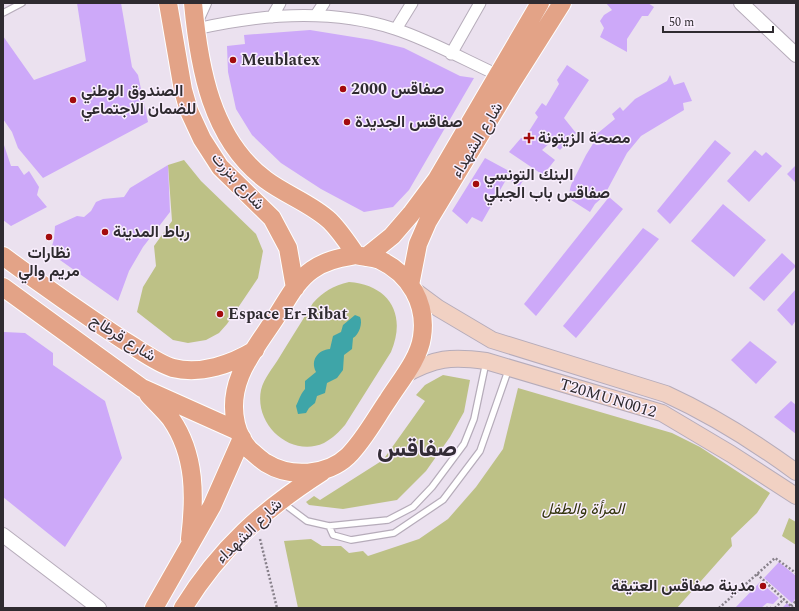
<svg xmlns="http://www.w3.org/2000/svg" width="799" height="611" viewBox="0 0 799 611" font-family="Spectral,Vazirmatn,serif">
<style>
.green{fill:#bdc186}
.water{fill:#3ea5a8}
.building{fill:#cda9f9}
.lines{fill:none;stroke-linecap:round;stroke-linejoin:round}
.service-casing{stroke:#b6acba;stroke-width:8}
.minor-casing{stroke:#b6acba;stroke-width:13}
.tertiary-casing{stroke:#b6acba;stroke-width:16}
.secondary-casing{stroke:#b6acba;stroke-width:18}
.primary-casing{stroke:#fff;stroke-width:20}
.path{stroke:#87808a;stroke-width:2.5;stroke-dasharray:2 2;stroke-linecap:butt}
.service{stroke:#fff;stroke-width:5.5}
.minor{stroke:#fff;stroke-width:11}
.tertiary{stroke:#fff;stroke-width:14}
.secondary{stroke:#f1d1c3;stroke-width:16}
.primary{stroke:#e3a387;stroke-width:18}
.poi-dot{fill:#a30b0d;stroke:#f9eefd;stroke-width:1.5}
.labels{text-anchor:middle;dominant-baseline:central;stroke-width:3;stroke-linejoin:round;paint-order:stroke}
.poi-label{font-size:16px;font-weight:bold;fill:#2f2b30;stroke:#f9eefd;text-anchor:start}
.street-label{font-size:16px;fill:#2f2b30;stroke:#f9eefd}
.park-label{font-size:16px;font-style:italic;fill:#33350d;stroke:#f9eefd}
.town-label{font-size:24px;font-weight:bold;fill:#332c36;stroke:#f9eefd}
</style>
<rect width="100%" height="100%" fill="#ebe1ef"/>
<!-- green -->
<path class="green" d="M 184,160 L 201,181 L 256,234 L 263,251 L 258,278 L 227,324 L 219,333 L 206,340 L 188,343 L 173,340 L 137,312 L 143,287 L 156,266 L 154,246 L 172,221 L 168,165 Z
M 349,282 C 389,285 407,314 391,352 L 345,425 C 339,432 333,438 324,443 C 291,458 254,425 261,390 C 264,378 273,368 279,358 C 290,340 302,321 313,303 C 324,291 333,286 349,282 Z
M 443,375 L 470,380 L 464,412 L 450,437 L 426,471 L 397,500 L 343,509 L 309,505 L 306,502 L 314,496 L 320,500 L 383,460 L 425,401 L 416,395 L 425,385 Z
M 518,388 L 672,433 L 700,447 L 770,493 L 757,513 L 731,538 L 732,546 L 677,608 L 298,608 L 284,541 L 311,539 L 322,546 L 341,546 L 349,553 L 363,551 L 368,556 L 419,539 L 448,519 L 476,487 L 503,449 Z
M 789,518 L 796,522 L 796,545 L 782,536 Z"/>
<!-- water -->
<path class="water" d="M 355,315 L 360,317 C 363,323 359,335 353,338 L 352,349 L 344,355 L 343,370 L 337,378 L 327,383 L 325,393 L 317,396 L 315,403 L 309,408 L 306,413 L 298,414 L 296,406 C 299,400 300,395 305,389 L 305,381 L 316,372 C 310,360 318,350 330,349 L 333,336 L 341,332 L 343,325 Z"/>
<!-- building -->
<path class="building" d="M 77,3 L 121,3 L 132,67 L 138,75 L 148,122 L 43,178 L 18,148 L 12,132 L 3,119 L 3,36 L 34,80 L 86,61 Z
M 606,3 L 648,3 L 654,7 L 648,16 L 642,16 L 627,39 L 627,52 L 600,37 L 604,28 L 600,21 L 604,15 L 612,10 Z
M 310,30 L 372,40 L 404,48 L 460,76 L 474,78 L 409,190 L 393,207 L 364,212 L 321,189 L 281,163 L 252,135 L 236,109 L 228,72 L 227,46 L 245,44 L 244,35 Z
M 567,65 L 589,80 L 564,118 L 576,133 L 560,150 L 551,142 L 542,150 L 555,160 L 543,175 L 509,152 L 521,138 L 524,139 L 538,117 L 535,113 L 542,103 L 546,106 L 559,84 L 557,80 Z
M 670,75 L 674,85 L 684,82 L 692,101 L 683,103 L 684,110 L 641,136 L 627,153 L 604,196 L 595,204 L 590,212 L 568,198 L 571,185 L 586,155 L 594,142 L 593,137 L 615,119 L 612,114 L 620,107 L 623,111 L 635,99 L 667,81 Z
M 715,140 L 731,153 L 670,224 L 657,211 Z
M 3,142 L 11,166 L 18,166 L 24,175 L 29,171 L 39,187 L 37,195 L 47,207 L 11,226 L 3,220 Z
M 755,150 L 762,156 L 766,152 L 782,166 L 749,202 L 727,181 Z
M 485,158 L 524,179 L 519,187 L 507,178 L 482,222 L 472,217 L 467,224 L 452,211 Z
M 168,165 L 170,212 L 143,247 L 129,271 L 118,301 L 50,253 L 54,239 L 55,226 L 77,216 L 84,217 L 91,211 L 96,202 L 103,199 L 124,197 L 130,188 Z
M 796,165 L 796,183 L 787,174 Z
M 609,197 L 623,209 L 536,316 L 524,304 Z
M 723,204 L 766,240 L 734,277 L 691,241 Z
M 643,228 L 659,239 L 576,338 L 563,326 Z
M 782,253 L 796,266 L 764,301 L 749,288 Z
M 796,289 L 796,320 L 792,326 L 777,310 Z
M 4,332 L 25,333 L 53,353 L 53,365 L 105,401 L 122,458 L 65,547 L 3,497 Z
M 750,341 L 777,362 L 756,384 L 731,360 Z
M 791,401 L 796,405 L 796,434 L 774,417 Z
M 779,562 L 796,576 L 796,598 L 792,603 L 764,578 Z
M 760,582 L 779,598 L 773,604 L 767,603 L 761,608 L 735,608 Z
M 787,603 L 792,608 L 782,608 Z"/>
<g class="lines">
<defs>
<path id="service" d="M 3,13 L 22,3
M 283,503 L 307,521 L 329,526 L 388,520 L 413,507 L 432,487 L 464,444 L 474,419 L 486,362
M 329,526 L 333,535 L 351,540 L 394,533 L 443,500 L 480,451 L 509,368"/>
<path id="minor" d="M 316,15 L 324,3
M 272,17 L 280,3
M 196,29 C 261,14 330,8 395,29 C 429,40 465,60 498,75
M 396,29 L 412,3
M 451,54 L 480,3"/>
<path id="tertiary" d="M 741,3 L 796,55
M 195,23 L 204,3
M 3,535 L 99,608"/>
<path id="secondary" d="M 415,291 L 438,308 L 492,340 L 666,394 C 712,415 755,442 796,472
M 404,375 C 435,358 451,356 486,361 L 662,413 L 731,454 L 796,496"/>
<path id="primary" d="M 168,3 L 183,90 L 189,111 L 202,139 L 220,167 L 272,218 L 288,248 L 295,288
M 193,3 C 199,67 211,139 266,180 C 286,195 312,204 330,221 C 340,231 348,243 356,255
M 356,255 C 363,257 373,257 380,260 C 410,274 427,304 422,337 C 419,359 400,381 388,400 C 375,419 364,440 348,456 C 327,476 290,478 266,463 C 261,460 256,455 251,451 C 244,445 238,433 236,424 C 226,381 254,351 276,317 C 286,302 296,281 312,270 C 326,260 340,258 356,255 Z
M 3,256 C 42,285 82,313 123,340 C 137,348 158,364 173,368 C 201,375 232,364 255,350
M 366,257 L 392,236 L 411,214 L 437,179 L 540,3
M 410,285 L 418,244 L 428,221 L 512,82 L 562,3
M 3,287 L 142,388 L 238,431
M 148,394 C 155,402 164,410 171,419 C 196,455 195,498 190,539
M 154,608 L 212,506 L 242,438
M 183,608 C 220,548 263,510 322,472"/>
</defs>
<!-- service casing -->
<use href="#service" class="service-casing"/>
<!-- minor casing -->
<use href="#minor" class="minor-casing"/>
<!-- tertiary casing -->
<use href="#tertiary" class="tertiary-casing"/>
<!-- secondary casing -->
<use href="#secondary" class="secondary-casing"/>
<!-- primary casing -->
<use href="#primary" class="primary-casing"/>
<!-- path -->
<path class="path" d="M 260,539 L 277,608
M 757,574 L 793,608
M 791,606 L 796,601
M 719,608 L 775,558 L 796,573
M 766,608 L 771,608
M 775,608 L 784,599"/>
<!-- service -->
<use href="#service" class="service"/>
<!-- minor -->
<use href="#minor" class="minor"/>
<!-- tertiary -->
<use href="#tertiary" class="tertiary"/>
<!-- secondary -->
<use href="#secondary" class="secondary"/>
<!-- primary -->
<use href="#primary" class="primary"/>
</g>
<!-- markers -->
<g class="poi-dot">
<circle cx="233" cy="60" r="4"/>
<circle cx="343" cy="89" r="4"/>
<circle cx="73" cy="100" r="4"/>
<circle cx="347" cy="122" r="4"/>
<path d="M527 132h4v4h4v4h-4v4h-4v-4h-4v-4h4z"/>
<circle cx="476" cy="184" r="4"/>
<circle cx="105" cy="232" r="4"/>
<circle cx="49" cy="237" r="4"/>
<circle cx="220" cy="314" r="4"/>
<circle cx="763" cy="586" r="4"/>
</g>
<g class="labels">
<!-- poi labels -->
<g class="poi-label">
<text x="241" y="60">Meublatex</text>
<text x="351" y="89">صفاقس 2000</text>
<text x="81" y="91">الصندوق الوطني<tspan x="81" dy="18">للضمان الاجتماعي</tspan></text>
<text x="355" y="122">صفاقس الجديدة</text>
<text x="538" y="138">مصحة الزيتونة</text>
<text x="484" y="175">البنك التونسي<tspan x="484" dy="18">صفاقس باب الجبلي</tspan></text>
<text x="113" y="232">رباط المدينة</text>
<text x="49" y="253" text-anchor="middle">نظارات<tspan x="49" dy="18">مريم والي</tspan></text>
<text x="228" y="314">Espace Er-Ribat</text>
<text x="755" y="586" text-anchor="end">مدينة صفاقس العتيقة</text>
</g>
<!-- street labels -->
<g class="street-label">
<text transform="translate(477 140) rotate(-59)">شارع الشهداء</text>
<text transform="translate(238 181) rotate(48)">شارع بنزرت</text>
<text transform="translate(123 338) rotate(32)">شارع قرطاج</text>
<text transform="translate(608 398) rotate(17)">T20MUN0012</text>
<text transform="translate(249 531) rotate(-44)">شارع الشهداء</text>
</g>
<!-- park labels -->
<g class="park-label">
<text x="583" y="509">المرأة والطفل</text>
</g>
<!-- town labels -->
<g class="town-label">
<text x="417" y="449">صفاقس</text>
</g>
</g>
<!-- border -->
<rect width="799" height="611" fill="none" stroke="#2f2b30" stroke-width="8"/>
<!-- scale -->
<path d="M663 26v6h110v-6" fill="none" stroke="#2f2b30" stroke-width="2"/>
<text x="669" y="26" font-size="12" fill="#2f2b30" stroke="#f9eefd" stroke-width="3" paint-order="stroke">50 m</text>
</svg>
